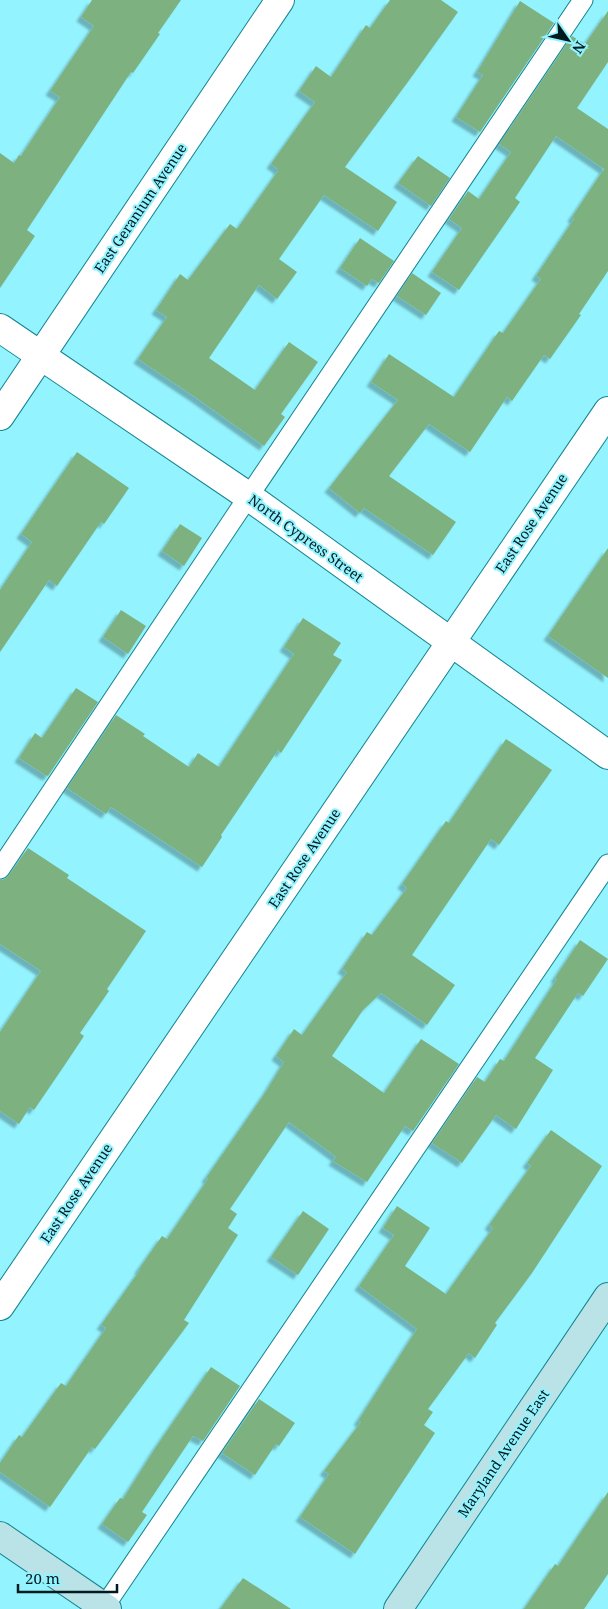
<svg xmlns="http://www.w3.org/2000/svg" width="608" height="1609" viewBox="0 0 608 1609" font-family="'Noto Serif',serif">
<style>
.building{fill:#7db280;filter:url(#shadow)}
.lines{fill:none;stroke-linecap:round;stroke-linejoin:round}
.lane-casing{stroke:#15848f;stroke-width:21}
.street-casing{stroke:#15848f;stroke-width:30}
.secondary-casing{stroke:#15848f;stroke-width:30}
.lane{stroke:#fff;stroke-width:19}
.street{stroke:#fff;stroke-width:28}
.secondary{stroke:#bae3e8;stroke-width:28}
.labels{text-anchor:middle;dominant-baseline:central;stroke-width:4;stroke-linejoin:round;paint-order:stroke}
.street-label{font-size:14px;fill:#001b1f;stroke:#93f3fe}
</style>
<defs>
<filter id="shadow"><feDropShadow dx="-4.5" dy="4.5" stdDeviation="1" flood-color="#0004"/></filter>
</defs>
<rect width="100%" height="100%" fill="#93f3fe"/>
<!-- building -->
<path class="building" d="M 92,0 L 181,0 L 158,33 L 160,34 L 133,73 L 131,72 L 27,230 L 35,236 L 0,288 L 0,153 L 14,163 L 19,155 L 21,156 L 60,97 L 50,91 L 94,26 L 81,17 Z
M 390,0 L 441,0 L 458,12 L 410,79 L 345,167 L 397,202 L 378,231 L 324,195 L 279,259 L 297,272 L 277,299 L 259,285 L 209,358 L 255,390 L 289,342 L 318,362 L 281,414 L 285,417 L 264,446 L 195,397 L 138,359 L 167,317 L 156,310 L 180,274 L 188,280 L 230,224 L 237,229 L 278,171 L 278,169 L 271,164 L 315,102 L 299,91 L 316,66 L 331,77 L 366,25 L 370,28 Z
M 520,1 L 554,23 L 480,132 L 456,117 L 483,75 L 477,72 Z
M 608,11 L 608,62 L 577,108 L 608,129 L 608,271 L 579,314 L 581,315 L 550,359 L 544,355 L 512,401 L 507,397 L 470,452 L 429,424 L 389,476 L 456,522 L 433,555 L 364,508 L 360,513 L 329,488 L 398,400 L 371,382 L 389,354 L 454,397 L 499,331 L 503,333 L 541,279 L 536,276 L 574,219 L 572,217 L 604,169 L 556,136 L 515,198 L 520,202 L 459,290 L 432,272 L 462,228 L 449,219 L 468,191 L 479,199 L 511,152 L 499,144 L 572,36 L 585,44 Z
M 418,156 L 450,178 L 431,206 L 398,183 Z
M 360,238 L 394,261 L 379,283 L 372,279 L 367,286 L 340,268 Z
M 412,273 L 441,293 L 426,315 L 397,296 Z
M 77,452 L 129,488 L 104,524 L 101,522 L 57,586 L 49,580 L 0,652 L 0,590 L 32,542 L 21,534 Z
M 180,524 L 202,538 L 184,566 L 162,551 Z
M 608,548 L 608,678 L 548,636 Z
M 121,610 L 146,626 L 128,654 L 103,637 Z
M 303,618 L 341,643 L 333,655 L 342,660 L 281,753 L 278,750 L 221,835 L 222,837 L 202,867 L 111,807 L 106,814 L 67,788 L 116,715 L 145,734 L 143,736 L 189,767 L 198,753 L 219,767 L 294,654 L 284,647 Z
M 76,688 L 98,702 L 48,776 L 45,775 L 19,758 L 35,733 L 42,738 Z
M 506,739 L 552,770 L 499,845 L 491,839 L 412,955 L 455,985 L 427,1025 L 381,993 L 363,1010 L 332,1056 L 384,1093 L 421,1039 L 459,1064 L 413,1131 L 405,1126 L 367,1182 L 333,1161 L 336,1157 L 289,1122 L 230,1209 L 237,1214 L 228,1228 L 238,1235 L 184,1320 L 189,1323 L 95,1449 L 92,1447 L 50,1507 L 0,1472 L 0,1463 L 19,1435 L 22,1437 L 61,1383 L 66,1386 L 106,1328 L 101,1325 L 140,1270 L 139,1269 L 162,1236 L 167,1239 L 208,1179 L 206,1178 L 267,1090 L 284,1062 L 276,1056 L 294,1029 L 302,1035 L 347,972 L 342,969 L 367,932 L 372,935 L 407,888 L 402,884 L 446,821 L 449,823 Z
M 28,848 L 69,875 L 67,878 L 146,931 L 107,989 L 109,991 L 80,1033 L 84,1036 L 64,1066 L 34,1110 L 30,1107 L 19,1124 L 0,1111 L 0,1032 L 41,971 L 0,944 L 0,880 L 5,879 L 9,875 Z
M 580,940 L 608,959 L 583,996 L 578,993 L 535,1058 L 553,1070 L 516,1129 L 496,1115 L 462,1163 L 432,1143 L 477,1077 L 485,1082 L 500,1059 L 504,1061 L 557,979 L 555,978 Z
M 551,1130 L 602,1166 L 532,1273 L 495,1323 L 497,1325 L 475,1358 L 469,1353 L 428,1409 L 433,1412 L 424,1425 L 435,1433 L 355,1554 L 300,1517 L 329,1474 L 324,1471 L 361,1422 L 358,1421 L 417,1329 L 359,1286 L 394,1235 L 383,1228 L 397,1206 L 430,1228 L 405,1266 L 446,1294 L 493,1228 L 489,1225 L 531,1166 L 527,1163 Z
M 303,1211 L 329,1229 L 298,1275 L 271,1257 Z
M 211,1367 L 240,1386 L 203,1441 L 193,1436 L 142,1512 L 147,1515 L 128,1542 L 102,1524 L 120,1498 L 123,1499 L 156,1447 Z
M 259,1399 L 295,1423 L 279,1446 L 276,1444 L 255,1475 L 222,1453 Z
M 608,1492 L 608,1574 L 584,1609 L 524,1609 L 555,1564 L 558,1566 Z
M 243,1578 L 291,1609 L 220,1609 Z"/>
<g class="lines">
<defs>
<path id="lane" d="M 0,869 L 232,521 L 583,0
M 104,1607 L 608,864"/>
<path id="street" d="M 0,328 L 248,496 L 608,755
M 0,416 L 280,0
M 0,1306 L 608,411"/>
<path id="secondary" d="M 0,1536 L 107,1609
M 398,1609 L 608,1297"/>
</defs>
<!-- lane casing -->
<use href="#lane" class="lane-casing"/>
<!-- street casing -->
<use href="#street" class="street-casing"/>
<!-- secondary casing -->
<use href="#secondary" class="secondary-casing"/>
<!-- lane -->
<use href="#lane" class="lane"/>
<!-- street -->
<use href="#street" class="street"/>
<!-- secondary -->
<use href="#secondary" class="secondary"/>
</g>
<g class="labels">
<!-- street labels -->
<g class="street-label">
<text transform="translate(140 208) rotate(-56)">East Geranium Avenue</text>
<text transform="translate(531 523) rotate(-56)">East Rose Avenue</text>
<text transform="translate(306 538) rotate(36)">North Cypress Street</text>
<text transform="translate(304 858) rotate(-56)">East Rose Avenue</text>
<text transform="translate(76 1193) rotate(-56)">East Rose Avenue</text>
<text transform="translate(503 1453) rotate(-56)">Maryland Avenue East</text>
</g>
</g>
<!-- north arrow -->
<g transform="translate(568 40) rotate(124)" stroke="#93f3fe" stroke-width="4" paint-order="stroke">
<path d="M0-4L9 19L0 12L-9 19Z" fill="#001b1f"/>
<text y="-8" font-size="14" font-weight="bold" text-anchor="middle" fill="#001b1f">N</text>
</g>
<!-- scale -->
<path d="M18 1584v8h99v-8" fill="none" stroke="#001b1f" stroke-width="2.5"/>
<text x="25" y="1584" font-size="15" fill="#001b1f" stroke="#93f3fe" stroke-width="4" paint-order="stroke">20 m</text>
</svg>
